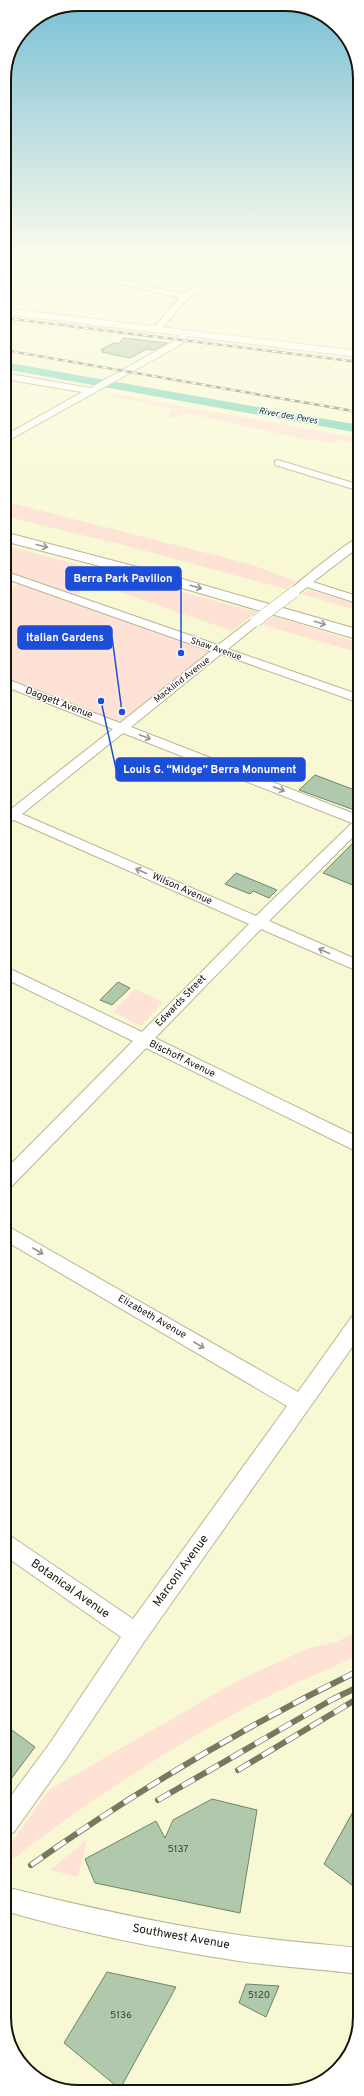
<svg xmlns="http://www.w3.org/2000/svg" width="364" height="2096" viewBox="0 0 364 2096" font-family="Overpass,sans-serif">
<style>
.green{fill:#fee2d6}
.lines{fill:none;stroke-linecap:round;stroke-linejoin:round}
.river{fill:#78d3ba;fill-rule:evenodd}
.building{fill:#b0c9ac;stroke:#6d856a}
.minor-casing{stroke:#b6b793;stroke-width:2}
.major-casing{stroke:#b6b793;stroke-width:1}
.highway-casing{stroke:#b6b793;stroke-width:2}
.minor{fill:#fff;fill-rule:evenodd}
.major{fill:#fff;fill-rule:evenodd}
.highway{fill:#fff;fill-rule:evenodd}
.rail-far1-casing{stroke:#777860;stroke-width:2.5}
.rail-casing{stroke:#777860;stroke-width:6}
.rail-far1{stroke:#fff;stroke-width:1.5;stroke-dasharray:5;stroke-linecap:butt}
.rail{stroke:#fff;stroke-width:4.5;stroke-dasharray:14;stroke-linecap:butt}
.minor-bridge-casing{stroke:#b6b793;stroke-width:12;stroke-linecap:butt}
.minor-bridge{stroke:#fff;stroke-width:11}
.oneway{stroke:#969690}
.labels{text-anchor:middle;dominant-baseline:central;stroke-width:3;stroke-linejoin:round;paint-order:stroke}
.far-water-label{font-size:9px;font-style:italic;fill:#053127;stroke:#fff}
.far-street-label{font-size:9px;fill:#161609;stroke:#fff}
.street-label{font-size:10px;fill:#161609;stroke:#fff}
.near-number-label{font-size:10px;fill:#3c4332}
.near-street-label{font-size:12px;fill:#161609;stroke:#fff}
.rim{fill:none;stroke:#161609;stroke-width:2}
.leader{fill:none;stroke:#1d4ed8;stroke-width:1.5}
.callout-dot{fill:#1d4ed8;stroke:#fff;stroke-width:1.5}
.callout{fill:#1d4ed8;stroke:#1d4ed8;stroke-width:1.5}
.callout-label{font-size:11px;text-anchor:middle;font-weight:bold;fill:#fff}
</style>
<rect width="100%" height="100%" fill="#f8f9d4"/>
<!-- green -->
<path class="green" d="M 4,313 L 176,334 L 178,336 L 176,338 L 4,317 Z
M 4,321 L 173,342 L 4,323 Z
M 197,336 L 359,356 L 359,360 L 188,339 Z
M 114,394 L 359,438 L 359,443 L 338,440 L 334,443 L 299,438 L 196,415 L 187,414 L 167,418 L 173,409 L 106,395 Z
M 4,501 L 249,564 L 296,581 L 286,589 L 127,546 L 4,516 Z
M 4,545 L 257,612 L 232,631 L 94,583 L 76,595 L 4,570 Z
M 20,583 L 209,650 L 209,652 L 123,720 L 114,721 L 4,678 L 4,593 Z
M 310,590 L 360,605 L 360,611 L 301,594 Z
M 274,616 L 360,643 L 360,653 L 263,625 Z
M 135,989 L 163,1002 L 142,1025 L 139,1025 L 113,1012 Z
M 360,1631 L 360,1655 C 322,1672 283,1688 247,1707 C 164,1751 84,1804 10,1861 L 5,1860 L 5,1852 L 49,1790 L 239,1680 L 309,1648 L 336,1642 Z
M 87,1840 L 78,1877 L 50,1870 Z"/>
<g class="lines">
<!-- river -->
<path class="river" d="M 4,362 L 359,425 L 359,433 L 4,369 Z"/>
</g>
<!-- building -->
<path class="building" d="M 124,338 L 167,343 L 154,350 L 147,349 L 130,358 L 102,352 L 104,351 L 101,350 L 113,343 L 118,344 Z
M 315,775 L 360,792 L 360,812 L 299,790 Z
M 360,836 L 360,888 L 323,873 Z
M 236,873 L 277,890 L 269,898 L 253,891 L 250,894 L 225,884 Z
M 118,982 L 130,988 L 112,1005 L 100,1000 Z
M 5,1725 L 35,1747 L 5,1787 Z
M 212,1799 L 257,1810 L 240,1913 L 95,1883 L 85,1859 L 156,1821 L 165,1838 L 173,1820 Z
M 360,1799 L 360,1891 L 324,1864 Z
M 107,1972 L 176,1987 L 120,2089 L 64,2043 Z
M 246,1984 L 279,1986 L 266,2017 L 239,2003 Z"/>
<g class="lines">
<defs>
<path id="minor" d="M 10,256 L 22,256 L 130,282 L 178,256 L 187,256 L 138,283 L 183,294 L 248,256 L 257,256 L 233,273 L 187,299 L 160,331 L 157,332 L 153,329 L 179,298 Z
M 266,256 L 279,256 L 359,274 L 359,278 Z
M 187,330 L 191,333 L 180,345 L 4,443 L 4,436 L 82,392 L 4,379 L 4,373 L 90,388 L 174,341 Z
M 278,460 L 360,485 L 360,491 L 275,465 L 275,461 Z
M 360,537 L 360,546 L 313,582 L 360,597 L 360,604 L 307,587 L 298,594 L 290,594 L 288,592 C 294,585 351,539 360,537 Z
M 4,571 L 218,645 L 252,619 L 260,619 L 262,621 L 260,623 L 228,649 L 360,695 L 360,703 L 221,654 L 131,727 L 360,816 L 360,830 L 269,921 L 360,961 L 360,972 L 261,929 L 155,1038 L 360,1138 L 360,1153 L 146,1048 L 10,1188 L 4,1190 L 4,1171 L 133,1041 L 4,978 L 4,966 L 142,1032 L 249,924 L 14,820 L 4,824 L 4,807 L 11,809 L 113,729 L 4,686 L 4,678 L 120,723 L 211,651 L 4,578 ZM 123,733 L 352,823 L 256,916 L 22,814 Z
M 4,1224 L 298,1392 L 353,1315 L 360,1313 L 360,1336 L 144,1642 L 66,1759 L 14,1832 L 5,1835 L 5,1804 L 50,1743 L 121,1637 L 5,1556 L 5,1534 L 12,1537 L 133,1619 L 287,1406 L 4,1240 Z
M 5,1887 C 82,1906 160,1924 239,1935 C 279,1941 320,1944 360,1948 L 360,1974 C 320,1969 279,1967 239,1961 C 160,1949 81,1933 5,1911 Z"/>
<path id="major" d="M 4,308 L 359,351 L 359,357 L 4,314 Z"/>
<path id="highway" d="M 4,532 L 175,577 L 360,630 L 360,640 L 165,583 L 4,541 Z"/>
</defs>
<!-- minor casing -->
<use href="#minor" class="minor-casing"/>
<!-- major casing -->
<use href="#major" class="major-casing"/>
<!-- highway casing -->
<use href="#highway" class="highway-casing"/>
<!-- minor -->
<use href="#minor" class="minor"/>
<!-- major -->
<use href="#major" class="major"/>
<!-- highway -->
<use href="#highway" class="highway"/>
<defs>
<path id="rail-far1" d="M 4,318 L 359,362
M 4,350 L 359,412"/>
<path id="rail" d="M 238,1770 L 360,1697
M 158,1800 L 333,1699 L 360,1686
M 31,1865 C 136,1791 245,1726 360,1670"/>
</defs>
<!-- rail-far1 casing -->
<use href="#rail-far1" class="rail-far1-casing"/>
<!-- rail casing -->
<use href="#rail" class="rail-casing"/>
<!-- rail-far1 -->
<use href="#rail-far1" class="rail-far1"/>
<!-- rail -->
<use href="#rail" class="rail"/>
<defs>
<path id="minor-bridge" d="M 256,621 L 294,592"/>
</defs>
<!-- minor-bridge casing -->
<use href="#minor-bridge" class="minor-bridge-casing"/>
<!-- minor-bridge -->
<use href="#minor-bridge" class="minor-bridge"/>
</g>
<!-- one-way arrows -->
<defs><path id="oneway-shaft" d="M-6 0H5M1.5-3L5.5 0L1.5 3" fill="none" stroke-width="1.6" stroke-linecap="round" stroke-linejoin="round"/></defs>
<g class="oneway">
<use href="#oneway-shaft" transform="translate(42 546) rotate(14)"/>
<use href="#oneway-shaft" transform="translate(196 587) rotate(16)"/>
<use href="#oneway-shaft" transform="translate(320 623) rotate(17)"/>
<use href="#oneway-shaft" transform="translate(145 737) rotate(21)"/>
<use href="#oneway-shaft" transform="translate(279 789) rotate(21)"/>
<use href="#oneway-shaft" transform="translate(141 871) rotate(-156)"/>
<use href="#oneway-shaft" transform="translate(324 951) rotate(-156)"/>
<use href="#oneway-shaft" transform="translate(38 1251) rotate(30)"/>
<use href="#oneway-shaft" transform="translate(199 1345) rotate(30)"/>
</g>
<!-- sky -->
<linearGradient id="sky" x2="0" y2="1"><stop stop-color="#7bc0d6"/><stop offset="0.47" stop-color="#fcfcec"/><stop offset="1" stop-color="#fcfcec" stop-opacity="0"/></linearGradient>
<rect width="364" height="549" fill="url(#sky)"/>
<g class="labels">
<!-- far-water labels -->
<g class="far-water-label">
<text transform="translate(288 416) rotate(10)">River des Peres</text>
</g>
<!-- far-street labels -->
<g class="far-street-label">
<text transform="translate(216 649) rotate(19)">Shaw Avenue</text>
<text transform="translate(182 680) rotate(-38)">Macklind Avenue</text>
</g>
<!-- street labels -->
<g class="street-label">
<text transform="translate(59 703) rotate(21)">Daggett Avenue</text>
<text transform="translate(182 889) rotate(24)">Wilson Avenue</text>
<text transform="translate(181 1001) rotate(-46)">Edwards Street</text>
<text transform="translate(182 1059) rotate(26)">Bischoff Avenue</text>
<text transform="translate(152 1317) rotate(30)">Elizabeth Avenue</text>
</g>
<!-- near-number labels -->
<g class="near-number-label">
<text x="178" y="1849">5137</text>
<text x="259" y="1995">5120</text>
<text x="121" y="2015">5136</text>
</g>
<!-- near-street labels -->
<g class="near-street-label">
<text transform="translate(181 1571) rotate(-54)">Marconi Avenue</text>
<text transform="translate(70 1589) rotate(35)">Botanical Avenue</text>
<text transform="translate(181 1937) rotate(10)">Southwest Avenue</text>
</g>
</g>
<!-- crop -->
<path d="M0 0H364V2096H0ZM79 11H285A68 68 0 0 1 353 79V2017A68 68 0 0 1 285 2085H79A68 68 0 0 1 11 2017V79A68 68 0 0 1 79 11Z" fill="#fff" fill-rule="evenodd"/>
<path class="rim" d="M79 11H285A68 68 0 0 1 353 79V2017A68 68 0 0 1 285 2085H79A68 68 0 0 1 11 2017V79A68 68 0 0 1 79 11Z"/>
<!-- callouts -->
<path class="leader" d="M181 653L181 578M122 712L112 637M101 701L116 769"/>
<g class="callout-dot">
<circle cx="181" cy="653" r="4"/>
<circle cx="122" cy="712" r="4"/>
<circle cx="101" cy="701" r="4"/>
</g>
<g class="callout">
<rect x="66" y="567" width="115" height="23" rx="4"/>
<rect x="18" y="626" width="94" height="23" rx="4"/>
<rect x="116" y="758" width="189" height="23" rx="4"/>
</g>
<g class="callout-label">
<text x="123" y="582">Berra Park Pavilion</text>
<text x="65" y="641">Italian Gardens</text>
<text x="210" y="773">Louis G. “Midge” Berra Monument</text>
</g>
</svg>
